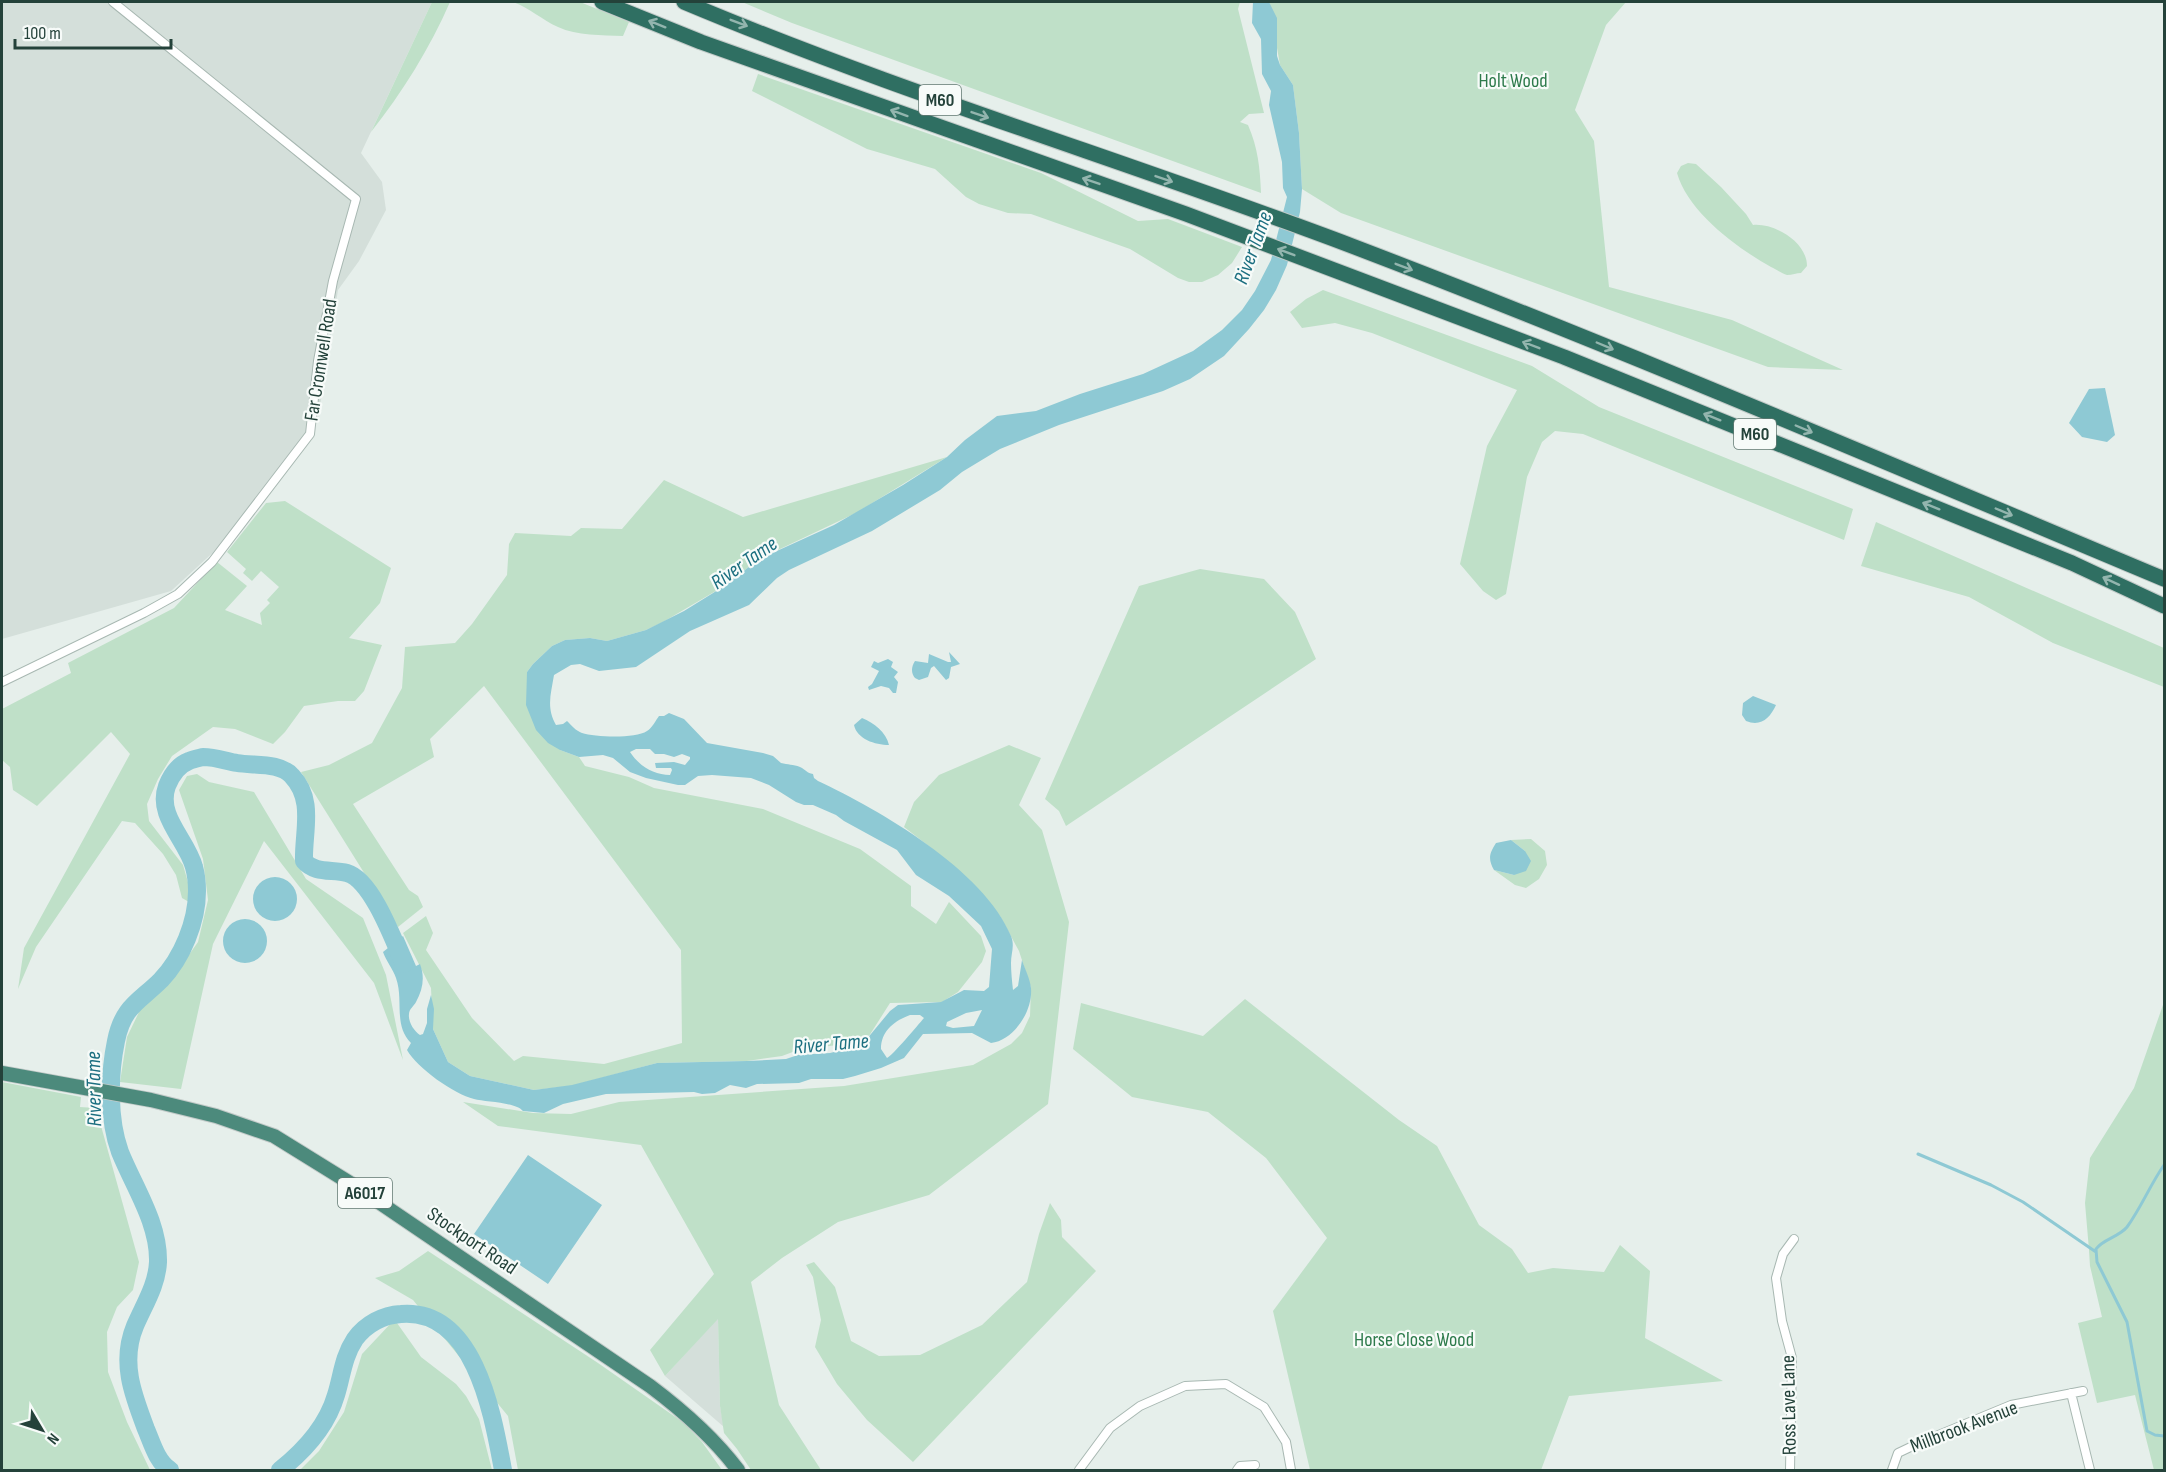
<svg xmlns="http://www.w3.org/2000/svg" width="2166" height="1472" viewBox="0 0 2166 1472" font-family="'Sofia Sans Condensed',sans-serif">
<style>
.built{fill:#d4dfda}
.green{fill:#bfe0c8}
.water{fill:#8ec9d4;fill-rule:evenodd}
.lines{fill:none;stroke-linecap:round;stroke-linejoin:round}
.stream{stroke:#8ec9d4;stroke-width:3}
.river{stroke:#8ec9d4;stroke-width:18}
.minor-casing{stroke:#a8b8b2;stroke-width:10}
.trunk-casing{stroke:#c2cac8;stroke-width:16}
.motorway-casing{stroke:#c2cac8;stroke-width:17}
.minor{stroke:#fff;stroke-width:8}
.trunk{stroke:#4c8a7c;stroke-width:14}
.motorway{stroke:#2f6f62;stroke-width:15}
.oneway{stroke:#93b5ae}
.labels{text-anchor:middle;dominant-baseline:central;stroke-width:4.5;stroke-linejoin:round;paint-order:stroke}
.shield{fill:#f7fbf9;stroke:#637a73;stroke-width:1.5}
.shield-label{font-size:18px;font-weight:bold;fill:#24423a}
.park-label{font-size:20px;fill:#2d7a4b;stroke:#f7fbf9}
.street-label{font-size:20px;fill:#24423a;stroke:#f7fbf9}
.water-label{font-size:21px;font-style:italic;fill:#1c6f80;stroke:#f7fbf9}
</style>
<rect width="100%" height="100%" fill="#e6efeb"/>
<!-- built -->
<path class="built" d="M 2,2 L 432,2 L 361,153 L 382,182 L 386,210 L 359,261 L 338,290 L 318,419 L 219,547 L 171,591 L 2,639 Z
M 718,1318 L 720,1406 L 724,1427 L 665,1376 Z"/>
<!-- green -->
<path class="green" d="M 432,2 L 450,2 C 430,48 402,93 371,132 Z
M 513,2 L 580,2 L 629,22 L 623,36 C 602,35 577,36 558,27 C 542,20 530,8 513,2 Z
M 742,2 L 1240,2 L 1238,9 L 1264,113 L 1249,114 L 1240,122 L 1248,125 C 1258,148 1260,168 1261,193 L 792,23 Z
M 1269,2 L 1626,2 L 1606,25 L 1575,110 L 1594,141 L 1609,287 L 1732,320 L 1843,370 L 1768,367 L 1341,213 L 1302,189 L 1299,133 L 1293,85 L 1280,65 Z
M 758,74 L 1041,173 L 1138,221 L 1168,219 L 1242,247 L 1232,263 L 1218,275 L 1202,282 L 1189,282 L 1178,278 L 1130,249 L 1031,214 L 1008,213 L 979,204 L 966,197 L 935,169 L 867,149 L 752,91 Z
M 1688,163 L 1696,164 L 1721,187 L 1746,214 L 1753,225 C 1775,223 1807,242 1807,266 L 1801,273 C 1797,273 1792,275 1787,275 C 1782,274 1776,269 1771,267 C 1737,248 1688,212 1677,173 L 1681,166 Z
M 1323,290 L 1532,366 L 1599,407 L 1853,509 L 1844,540 L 1583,434 L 1555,431 L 1542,442 L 1527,477 L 1506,594 L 1496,600 L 1483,591 L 1460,564 L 1487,446 L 1517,390 L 1372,333 L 1335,323 L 1302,328 L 1290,312 L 1306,299 Z
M 947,457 L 856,513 L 759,559 L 726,585 L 663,622 L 646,630 L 607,641 L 590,638 L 565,640 L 552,646 L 533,664 L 527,672 L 560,750 L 579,757 L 585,766 L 629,777 L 654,788 L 763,809 L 860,849 L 911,886 L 911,906 L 936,924 L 949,902 L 981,936 L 986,951 L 982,962 L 958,992 L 942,1002 L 890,1003 L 869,1036 L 853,1043 L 798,1050 L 782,1056 L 747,1061 L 657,1063 L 571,1086 L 534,1090 L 470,1076 L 448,1062 L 433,1029 L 431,988 L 403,933 L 426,916 L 433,933 L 426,950 L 472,1018 L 514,1061 L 523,1056 L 604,1064 L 682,1043 L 681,950 L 484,686 L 430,739 L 434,757 L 353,804 L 409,890 L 418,896 L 423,907 L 398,927 L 301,772 L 329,765 L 372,743 L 402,688 L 405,647 L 455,643 L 472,624 L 507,575 L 509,544 L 515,533 L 571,536 L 581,528 L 622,529 L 664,480 L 743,517 Z
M 285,501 L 391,568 L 380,603 L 349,638 L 382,645 L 364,691 L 355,701 L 338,701 L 304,706 L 285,732 L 273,744 L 235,729 L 213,727 L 172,756 L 158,779 L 147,804 L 149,821 L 183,865 L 190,889 L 189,902 L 182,898 L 176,875 L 163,854 L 135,823 L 122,821 L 36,947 L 18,989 L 24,948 L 130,754 L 111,732 L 37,806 L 13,790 L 10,767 L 2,760 L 2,709 L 71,673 L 68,663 L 174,608 L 217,562 L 247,586 L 225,610 L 262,625 L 260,613 L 270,603 L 267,600 L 279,587 L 261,571 L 252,581 L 243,573 L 246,569 L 227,552 L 266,503 Z
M 1876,522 L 2164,648 L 2164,687 L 2053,643 L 1969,597 L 1861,566 Z
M 1200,569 L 1264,579 L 1295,612 L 1316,659 L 1066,826 L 1059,811 L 1045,799 L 1139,586 Z
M 1009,745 L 1041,758 L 1019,805 L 1042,830 L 1069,922 L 1048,1104 L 929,1195 L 838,1222 L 782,1258 L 751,1282 L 779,1405 L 821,1470 L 751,1470 L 737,1449 L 724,1433 L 720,1406 L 718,1319 L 665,1376 L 650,1350 L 714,1274 L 641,1145 L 498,1126 L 463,1102 L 533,1113 L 571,1114 L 619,1102 L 844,1086 L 973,1065 L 1011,1044 L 1022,1033 L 1030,1016 L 1031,988 L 1019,951 L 1000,916 L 930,847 L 904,827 L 914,802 L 939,775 Z
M 197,774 L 209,782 L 254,792 L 306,879 L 363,918 L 386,975 L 403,1060 L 374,983 L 264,841 L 213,944 L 181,1089 L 120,1082 L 127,1037 L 140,1010 L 171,980 L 198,942 L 208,900 L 203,859 L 179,790 L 187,776 Z
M 1531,839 L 1545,851 L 1547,865 L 1539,879 L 1526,888 L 1515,885 L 1494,870 L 1514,875 L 1525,851 L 1511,840 Z
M 1245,999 L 1399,1120 L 1437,1146 L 1479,1225 L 1512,1249 L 1528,1273 L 1553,1268 L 1604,1272 L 1620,1245 L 1650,1271 L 1645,1338 L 1723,1381 L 1569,1396 L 1541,1470 L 1310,1470 L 1273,1311 L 1327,1238 L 1266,1158 L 1208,1112 L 1132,1097 L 1073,1049 L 1081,1003 L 1203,1036 Z
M 2164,1002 L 2164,1470 L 2154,1470 L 2135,1395 L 2097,1403 L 2078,1323 L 2102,1317 L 2090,1266 L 2089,1250 L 2085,1203 L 2090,1158 L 2134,1088 Z
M 2,1082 L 81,1097 L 80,1107 L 96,1108 L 139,1262 L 133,1290 L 117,1307 L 107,1332 L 108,1372 L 127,1422 L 150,1470 L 2,1470 Z
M 1050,1203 L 1061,1220 L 1062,1237 L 1096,1271 L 913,1462 L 867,1420 L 837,1384 L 815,1347 L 821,1320 L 813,1277 L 806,1265 L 814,1262 L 835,1287 L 851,1341 L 879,1356 L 920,1355 L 982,1325 L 1027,1282 L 1039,1234 Z
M 428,1251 L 598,1363 L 684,1423 L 702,1442 L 722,1470 L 518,1470 L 508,1416 L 413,1300 L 375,1278 L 399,1271 Z
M 393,1321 L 397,1323 L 421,1357 L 456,1384 L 466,1396 L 479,1419 L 492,1470 L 300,1470 L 319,1451 L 344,1412 L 362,1354 Z"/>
<!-- water -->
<path class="water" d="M 1253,2 L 1269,2 L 1277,18 L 1277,56 L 1280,65 L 1293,85 L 1299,133 L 1302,189 L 1300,212 L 1287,265 L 1276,290 L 1264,310 L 1249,329 L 1224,356 L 1190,379 L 1163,391 L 1059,425 L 1000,449 L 962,472 L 940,490 L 872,531 L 789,570 L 777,578 L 749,605 L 690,631 L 636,667 L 599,671 L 580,664 L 571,665 L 554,675 C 551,694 546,707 556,725 L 563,724 L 567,721 C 571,725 576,731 582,733 C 595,737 635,739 647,731 C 652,728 656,720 659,716 L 664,716 L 669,713 L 684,719 L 707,743 L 763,753 L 773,756 L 781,763 C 788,765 793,764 800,767 C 806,770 807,773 813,774 L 814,778 L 818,781 C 880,810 984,870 1011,936 C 1015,946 1011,953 1011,963 C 1011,971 1012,982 1013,990 L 1018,986 L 1022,960 C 1025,969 1030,979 1031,988 C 1033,1011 1014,1040 991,1043 L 972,1033 L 923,1034 L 904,1058 L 881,1068 L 855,1076 L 843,1079 L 811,1079 L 799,1083 L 757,1084 L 746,1088 L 730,1085 L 715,1093 L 702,1094 L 694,1092 L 606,1094 L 563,1104 L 544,1113 L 523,1111 C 516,1102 485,1102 474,1099 C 454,1094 417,1068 407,1050 L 411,1043 C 393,1025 404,1000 396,978 C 393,969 386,961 383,952 L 403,936 L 416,966 L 420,964 C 425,977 423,989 416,1002 C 414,1006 409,1009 409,1014 C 408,1022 414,1031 420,1035 L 423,1034 L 427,1023 L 427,1009 L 431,995 L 434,1009 L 433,1029 L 448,1062 L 470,1076 L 534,1090 L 572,1085 L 657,1063 L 747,1061 L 786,1059 L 798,1055 L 830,1053 L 854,1047 L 866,1040 L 890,1011 L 898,1005 L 941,1002 L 964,990 L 984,991 L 989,987 L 992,949 L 981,926 L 949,896 L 916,875 L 897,850 L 844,821 L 836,815 L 813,805 L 804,805 L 796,802 L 769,785 L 751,778 L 712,775 L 698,776 L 685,785 L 678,785 L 646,778 L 630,772 L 613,758 L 603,755 L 579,757 L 560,750 L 548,743 L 536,730 L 526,705 L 527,672 L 533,664 L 552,646 L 565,640 L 590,638 L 607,641 L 646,630 L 684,611 L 726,585 L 759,559 L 834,525 L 903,485 L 947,457 L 965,440 L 997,416 L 1036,411 L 1080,394 L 1143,374 L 1193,351 L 1222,330 L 1242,310 L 1255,291 L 1271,260 L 1287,197 L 1283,188 L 1282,162 L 1269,105 L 1271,91 L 1262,74 L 1261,39 L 1252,23 ZM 636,749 L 650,749 L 655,754 L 664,754 L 674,757 L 682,754 L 690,757 L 690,759 L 685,765 L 674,762 L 655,763 L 656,768 L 671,768 L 672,770 L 670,775 C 654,775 639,766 630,752 ZM 982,1010 L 974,1026 L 953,1028 L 946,1026 L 947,1022 L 966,1013 ZM 910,1015 L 920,1015 L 924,1018 C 918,1025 892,1056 887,1058 L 881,1049 C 881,1031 894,1021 910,1015 Z
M 2105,388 L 2115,435 L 2107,442 L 2082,437 L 2069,423 L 2089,389 Z
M 949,652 L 960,664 L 951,667 L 949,678 L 946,680 L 934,666 L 931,668 L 928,677 L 919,680 L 915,678 C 911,673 911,667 915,661 L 928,663 L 929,654 L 948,662 L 951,662 Z
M 888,659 L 893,662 L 891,667 L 898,672 L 894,677 L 898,682 L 896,693 L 893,693 L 889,688 L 881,686 L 869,690 L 868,687 L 872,684 L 879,671 L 871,667 L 874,661 L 878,663 Z
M 1753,696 L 1776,705 C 1770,718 1761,727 1746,721 L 1742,715 L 1743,703 Z
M 862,718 C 874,723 886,732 889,745 C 875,745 857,739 854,725 Z
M 1511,840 L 1525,851 L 1531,861 L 1526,871 L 1514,875 L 1494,870 C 1488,859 1489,854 1496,843 Z
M253 899a22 22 0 1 1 44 0a22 22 0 1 1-44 0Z
M223 941a22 22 0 1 1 44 0a22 22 0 1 1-44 0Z
M 528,1155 L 602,1205 L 548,1284 L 474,1234 Z"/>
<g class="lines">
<!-- stream -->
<path class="stream" d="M 1918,1154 L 1991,1185 L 2023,1202 L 2096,1252
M 2164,1165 C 2150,1185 2141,1208 2127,1227 C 2119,1237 2103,1239 2096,1249 L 2097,1262 L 2127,1322 L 2147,1431 L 2155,1435 L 2164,1436"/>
<!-- river -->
<path class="river" d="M 170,1470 C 157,1462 152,1443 146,1429 C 133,1395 120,1362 135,1326 C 144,1305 157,1285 158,1262 C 159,1223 134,1187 120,1152 C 108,1119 109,1075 116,1041 C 123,1006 139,1002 161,980 C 182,958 197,922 197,891 C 197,884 196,874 194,867 C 187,840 156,816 167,786 C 171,776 178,765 189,761 C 193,759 199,758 203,757 C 215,757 226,761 237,763 C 254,766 280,762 292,776 C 315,800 303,832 304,861 C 315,874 332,869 347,873 C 372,880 394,941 404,964
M 280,1470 C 304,1451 327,1426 336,1395 C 342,1376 343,1357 355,1339 C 366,1324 383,1315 401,1314 C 476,1308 493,1417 503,1470"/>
<defs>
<path id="minor" d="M 2,682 L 144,613 L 178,594 L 212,562 L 310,434 L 318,361 L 333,281 L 356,199 L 113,2
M 2071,1393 L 2090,1470
M 1079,1470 L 1110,1428 L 1140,1406 L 1185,1386 L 1226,1384 L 1264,1407 L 1286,1442 L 1291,1470
M 1237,1470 L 1240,1466 L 1255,1465
M 1790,1470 L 1792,1358 L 1782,1321 L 1776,1278 L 1783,1254 L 1794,1239
M 1892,1470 L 1898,1453 L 1919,1443 L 2011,1405 L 2083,1391"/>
<path id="trunk" d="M 2,1073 L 151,1100 L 216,1116 L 274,1136 L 358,1188 L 650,1386 C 682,1410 714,1438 738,1470"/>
<path id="motorway" d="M 602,2 L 701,42 L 1186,214 L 1564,357 L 2072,563 L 2164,606
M 684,2 C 903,94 1130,162 1352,246 C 1625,350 1894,466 2164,579"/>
</defs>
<!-- minor casing -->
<use href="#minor" class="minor-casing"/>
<!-- trunk casing -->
<use href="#trunk" class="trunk-casing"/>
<!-- motorway casing -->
<use href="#motorway" class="motorway-casing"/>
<!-- minor -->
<use href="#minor" class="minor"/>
<!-- trunk -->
<use href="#trunk" class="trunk"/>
<!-- motorway -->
<use href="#motorway" class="motorway"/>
</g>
<!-- one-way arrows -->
<defs><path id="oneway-shaft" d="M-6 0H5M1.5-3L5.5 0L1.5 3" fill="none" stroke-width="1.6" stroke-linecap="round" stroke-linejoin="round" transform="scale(1.5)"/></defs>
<g class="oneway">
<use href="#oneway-shaft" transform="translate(739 23) rotate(21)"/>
<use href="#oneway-shaft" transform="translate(657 24) rotate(-158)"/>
<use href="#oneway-shaft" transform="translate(899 113) rotate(-160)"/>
<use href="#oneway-shaft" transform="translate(980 115) rotate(19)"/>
<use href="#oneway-shaft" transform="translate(1164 179) rotate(19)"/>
<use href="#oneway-shaft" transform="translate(1091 181) rotate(-161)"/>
<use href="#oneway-shaft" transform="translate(1286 252) rotate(-159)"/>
<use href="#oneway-shaft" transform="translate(1404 267) rotate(21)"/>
<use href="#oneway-shaft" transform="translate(1531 345) rotate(-159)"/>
<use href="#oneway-shaft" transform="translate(1605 346) rotate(23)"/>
<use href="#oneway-shaft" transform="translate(1712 417) rotate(-158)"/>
<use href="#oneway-shaft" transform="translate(1804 429) rotate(23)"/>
<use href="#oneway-shaft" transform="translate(1931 506) rotate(-158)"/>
<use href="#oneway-shaft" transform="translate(2004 512) rotate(23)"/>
<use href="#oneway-shaft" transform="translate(2111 581) rotate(-155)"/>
</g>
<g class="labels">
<!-- shield labels -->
<g class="shield">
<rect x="919" y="85" width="42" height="30" rx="4.5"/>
<rect x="1734" y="419" width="42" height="30" rx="4.5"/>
<rect x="338" y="1178" width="54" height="30" rx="4.5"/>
</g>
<g class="shield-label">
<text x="940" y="100">M60</text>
<text x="1755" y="434">M60</text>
<text x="365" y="1193">A6017</text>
</g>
<!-- park labels -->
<g class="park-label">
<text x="1513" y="81">Holt Wood</text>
<text x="1414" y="1340">Horse Close Wood</text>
</g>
<!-- street labels -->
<g class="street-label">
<text transform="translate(321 360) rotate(-81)">Far Cromwell Road</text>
<text transform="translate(472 1241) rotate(34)">Stockport Road</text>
<text transform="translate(1789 1405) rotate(-91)">Ross Lave Lane</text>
<text transform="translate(1964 1427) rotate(-21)">Millbrook Avenue</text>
</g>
<!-- water labels -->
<g class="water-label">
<text transform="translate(1253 248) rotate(-70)">River Tame</text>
<text transform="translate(744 563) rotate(-35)">River Tame</text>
<text transform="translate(831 1044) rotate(-5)">River Tame</text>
<text transform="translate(94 1089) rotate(-91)">River Tame</text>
</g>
</g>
<!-- border -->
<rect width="2166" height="1472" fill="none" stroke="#24423a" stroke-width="6"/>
<!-- north arrow -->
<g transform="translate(42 1430) rotate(129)" stroke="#f7fbf9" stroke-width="4.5" paint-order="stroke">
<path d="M0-4.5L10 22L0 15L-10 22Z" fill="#24423a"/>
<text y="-9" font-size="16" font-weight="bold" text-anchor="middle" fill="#24423a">N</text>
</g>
<!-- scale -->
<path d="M15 39v9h156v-9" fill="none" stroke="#24423a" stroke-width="3"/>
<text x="24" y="39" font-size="18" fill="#24423a" stroke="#f7fbf9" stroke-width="4.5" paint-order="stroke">100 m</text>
</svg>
